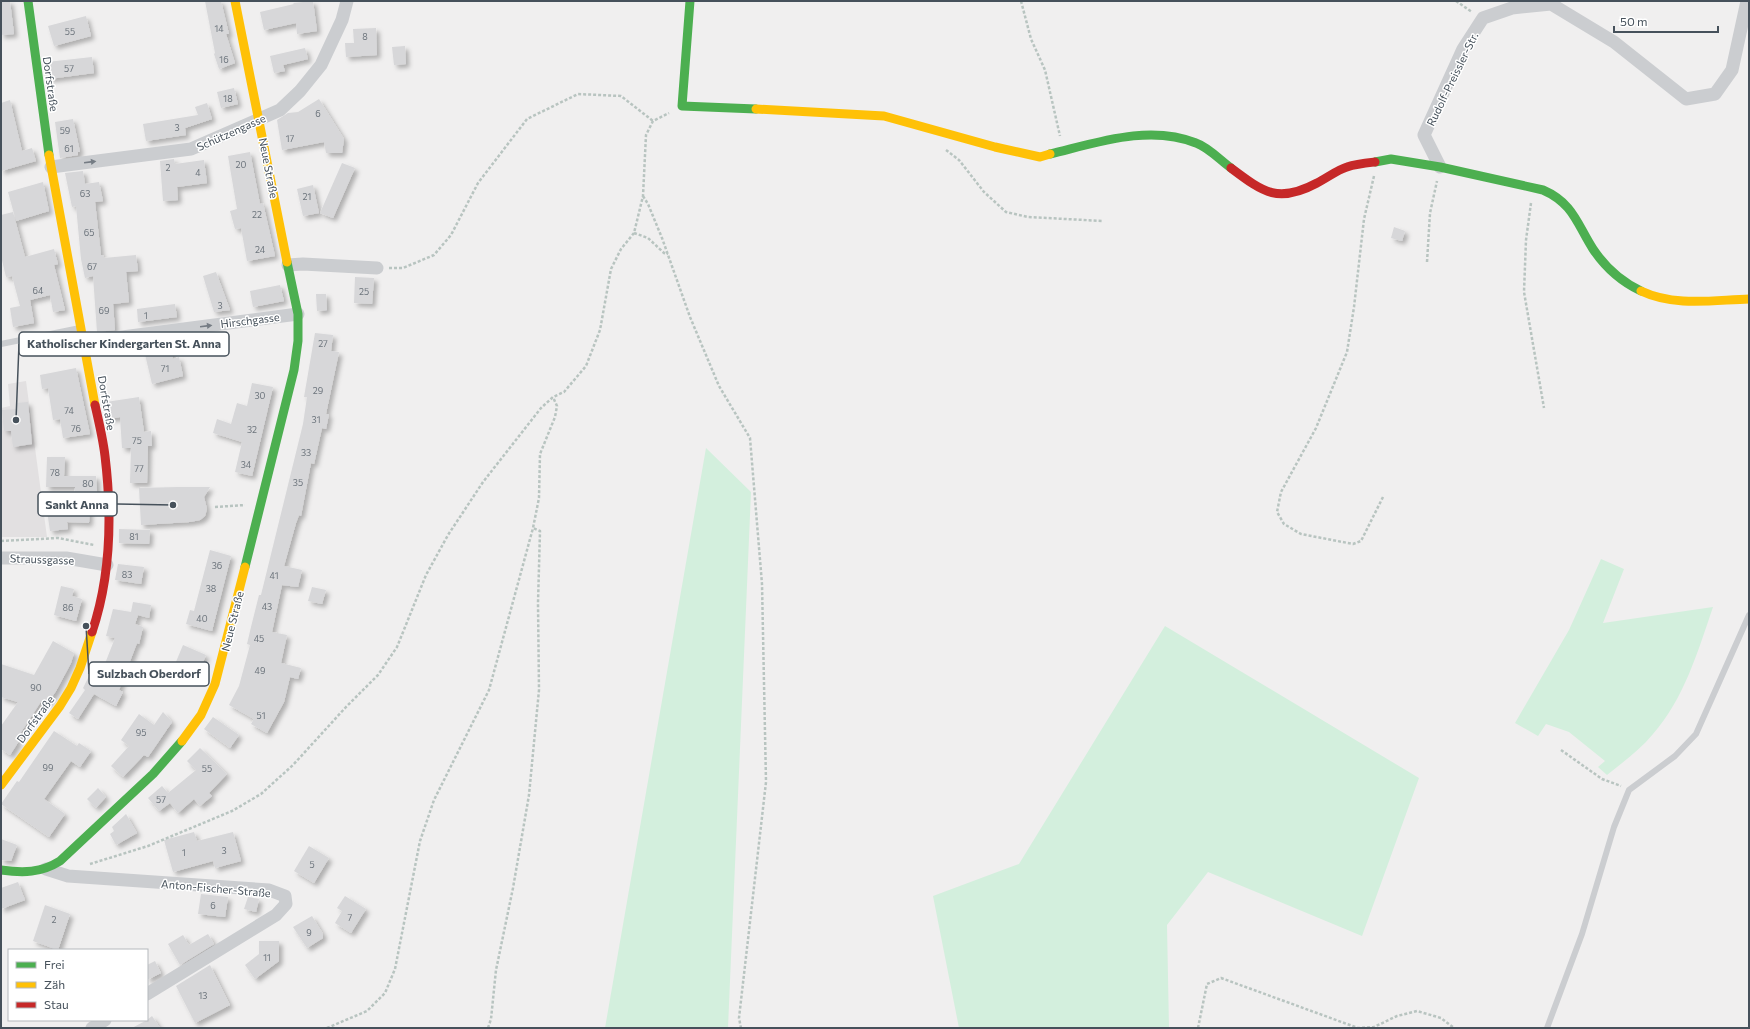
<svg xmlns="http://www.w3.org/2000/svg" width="1750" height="1029" viewBox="0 0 1750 1029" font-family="Commissioner,sans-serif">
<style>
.education{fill:#e2e0e1}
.green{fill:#d3efdd}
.building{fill:#d7d7d9;filter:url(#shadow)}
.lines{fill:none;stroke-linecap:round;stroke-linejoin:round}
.path{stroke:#b8c4c0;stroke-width:2.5;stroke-dasharray:3 2;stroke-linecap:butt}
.lane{stroke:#cbcdd0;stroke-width:6}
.street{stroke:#cbcdd0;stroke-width:13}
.fast{stroke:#4caf50;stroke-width:9}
.slow{stroke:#ffc107;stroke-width:9}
.jam{stroke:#c62828;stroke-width:9}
.oneway{fill:#757c84}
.labels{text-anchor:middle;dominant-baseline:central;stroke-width:3;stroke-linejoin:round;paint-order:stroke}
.number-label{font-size:9px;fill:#6c747c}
.street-label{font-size:11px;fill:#46515b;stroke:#fff}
.leader{fill:none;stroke:#46515b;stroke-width:1.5}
.callout-dot{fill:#46515b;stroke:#fff;stroke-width:1.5}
.callout{fill:#fff;stroke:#46515b;stroke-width:1.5}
.callout-label{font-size:12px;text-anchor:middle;font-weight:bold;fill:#46515b}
</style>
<defs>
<filter id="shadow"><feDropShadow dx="3.5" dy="3.5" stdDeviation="2" flood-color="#0004"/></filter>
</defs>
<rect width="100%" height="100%" fill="#f0efef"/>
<!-- education -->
<path class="education" d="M 26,381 L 47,537 L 1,537 L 1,408 L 10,406 L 8,384 Z"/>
<!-- green -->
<path class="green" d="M 706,448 L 751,492 L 728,1028 L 605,1028 Z
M 1601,559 L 1624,569 L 1603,623 L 1713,607 C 1698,651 1684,699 1653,734 C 1640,750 1623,762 1607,775 L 1598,767 L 1605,761 L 1569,732 L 1546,724 L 1538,736 L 1515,723 L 1569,630 Z
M 1165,626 L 1419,778 L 1362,936 L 1208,872 L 1167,925 L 1169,1028 L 959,1028 L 933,896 L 1019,864 Z"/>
<!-- building -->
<path class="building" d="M 1,1 L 10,1 L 14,34 L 1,35 Z
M 205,1 L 221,1 L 229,34 L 226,34 L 235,63 L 219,69 L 214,54 L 215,53 Z
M 313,1 L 317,31 L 297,34 L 296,23 L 264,30 L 260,12 L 294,4 L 293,3 Z
M 86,16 L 91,36 L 54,46 L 48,26 Z
M 376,28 L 377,55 L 346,57 L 345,43 L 354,43 L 353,29 Z
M 405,46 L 406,64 L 394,65 L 392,47 Z
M 305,48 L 308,59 L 283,65 L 285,71 L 274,73 L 270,56 Z
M 92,57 L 94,73 L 49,79 L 47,62 Z
M 234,88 L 238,104 L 221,108 L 217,92 Z
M 319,99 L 344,139 L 342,153 L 326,153 L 324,142 L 282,150 L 277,120 L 288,113 L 298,112 Z
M 10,100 L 22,151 L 32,148 L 36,161 L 1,171 L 1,103 Z
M 207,103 L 212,119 L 185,128 L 186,135 L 146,141 L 143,124 L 198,115 L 195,107 Z
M 73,119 L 80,152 L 78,152 L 78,155 L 60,158 L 55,122 Z
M 250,152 L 260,204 L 263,203 L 275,256 L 247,261 L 241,228 L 235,229 L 230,211 L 237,209 L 228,156 Z
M 174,159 L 175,164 L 204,160 L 207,183 L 177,187 L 178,200 L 163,201 L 160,161 Z
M 342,163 L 355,168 L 333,218 L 320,213 Z
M 83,171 L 85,184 L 99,182 L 103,201 L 95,202 L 101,255 L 103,255 L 104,258 L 136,255 L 138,271 L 126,272 L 129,302 L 113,304 L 115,330 L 97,332 L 93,276 L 85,278 L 81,259 L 76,206 L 72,207 L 65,173 Z
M 43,182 L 49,211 L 16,221 L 8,192 Z
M 313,185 L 319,213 L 303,216 L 297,189 Z
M 13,212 L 25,257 L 54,249 L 58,264 L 54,265 L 65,310 L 53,312 L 50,295 L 30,300 L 34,323 L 13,327 L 10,308 L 20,306 L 12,276 L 6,277 L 1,256 L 1,215 Z
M 1394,227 L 1405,231 L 1402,241 L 1391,238 Z
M 216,272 L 230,310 L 214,312 L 203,276 Z
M 355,277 L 374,278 L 372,304 L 354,303 Z
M 280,285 L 284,301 L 253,307 L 250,291 Z
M 316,294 L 326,294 L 327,310 L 317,311 Z
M 175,304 L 177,317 L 138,322 L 137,309 Z
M 315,333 L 333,335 L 331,351 L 339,352 L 326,414 L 329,414 L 326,429 L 322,428 L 314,464 L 311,463 L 301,516 L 299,515 L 296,523 L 284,566 L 302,570 L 298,587 L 282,585 L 272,632 L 287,635 L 281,663 L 301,668 L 298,679 L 290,677 L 284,702 L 267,733 L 251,724 L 254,719 L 229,705 L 239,686 L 250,645 L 247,644 L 251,627 L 259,595 L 261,595 L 303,424 L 307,397 L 304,397 Z
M 170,344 L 173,359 L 179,357 L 183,376 L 152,384 L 144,350 Z
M 76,368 L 90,434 L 63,438 L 60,419 L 53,420 L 48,388 L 42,389 L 40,375 Z
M 252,383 L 273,387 L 252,476 L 235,472 L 242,442 L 213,433 L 217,419 L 231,424 L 237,403 L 247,406 Z
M 139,397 L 144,432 L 151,431 L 152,446 L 148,446 L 147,483 L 130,483 L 131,448 L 122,448 L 120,417 L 109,419 L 106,402 Z
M 28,402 L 32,444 L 13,447 L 11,431 L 4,431 L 2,410 L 17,409 L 16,403 Z
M 47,457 L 65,457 L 64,476 L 96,476 L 98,507 L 90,506 L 89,523 L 67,522 L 68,529 L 50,531 L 47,511 L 74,508 L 75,487 L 46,487 Z
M 178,487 L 210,487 L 204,497 L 207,509 L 205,516 L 200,520 L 190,522 L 141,525 L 139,488 Z
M 119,529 L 150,530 L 149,544 L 119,543 Z
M 210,550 L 231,556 L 212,631 L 186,624 L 190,610 L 194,611 Z
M 118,564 L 144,567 L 141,584 L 115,580 Z
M 61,586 L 74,589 L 72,596 L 82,599 L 76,621 L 54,615 Z
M 312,587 L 326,590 L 322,604 L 308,601 Z
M 133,602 L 151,605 L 149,618 L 138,615 L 135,624 L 143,627 L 139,644 L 137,643 L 119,690 L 123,692 L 116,706 L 94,694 L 78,719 L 69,713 L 85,690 L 83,688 L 90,674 L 99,679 L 115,638 L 106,636 L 113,609 L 131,612 Z
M 53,641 L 74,653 L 71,663 L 56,691 L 47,704 L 42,700 L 16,740 L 19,741 L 10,755 L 1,749 L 1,726 L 18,702 L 1,697 L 1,664 L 34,675 Z
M 183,645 L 206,655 L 196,679 L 173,669 Z
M 163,712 L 172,722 L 148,757 L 144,755 L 123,777 L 111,766 L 129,746 L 121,740 L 139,714 L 154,725 Z
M 213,717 L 239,735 L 230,748 L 204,729 Z
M 54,731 L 77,746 L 79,743 L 91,751 L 80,767 L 71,761 L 44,799 L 65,814 L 49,837 L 1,804 L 17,781 L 19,782 Z
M 200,748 L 227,774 L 209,793 L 212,796 L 200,806 L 194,799 L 178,813 L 170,803 L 159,811 L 148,798 L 162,786 L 168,793 L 196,770 L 187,761 Z
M 98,788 L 106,797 L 96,808 L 87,799 Z
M 126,814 L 137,833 L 116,845 L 110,834 L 114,831 L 112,827 Z
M 194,832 L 197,841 L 233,832 L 241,861 L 215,868 L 213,861 L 173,872 L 164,840 Z
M 1,839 L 17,845 L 11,861 L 1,860 Z
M 309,846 L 329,858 L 314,883 L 294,871 Z
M 18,882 L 25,900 L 1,909 L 1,888 Z
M 201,894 L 228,897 L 225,917 L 198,914 Z
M 345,896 L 366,909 L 351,933 L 335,923 L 342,911 L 337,908 Z
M 248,897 L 259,899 L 256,912 L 244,909 Z
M 45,905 L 70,914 L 58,950 L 33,941 Z
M 312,916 L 323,934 L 323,938 L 307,948 L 293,927 Z
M 208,934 L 214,944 L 180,965 L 168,944 L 183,935 L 189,945 Z
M 259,941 L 279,941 L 279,961 L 255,979 L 245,965 L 259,954 Z
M 155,961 L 161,973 L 147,980 L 147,965 Z
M 210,965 L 230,1005 L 195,1023 L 176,986 Z
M 152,1016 L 160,1028 L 132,1028 L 147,1020 Z"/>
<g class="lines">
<!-- path -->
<path class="path" d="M 1021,1 L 1031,39 L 1045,70 L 1060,136
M 1456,1 L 1472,12
M 946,150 L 959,160 L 984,192 L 1006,212 L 1028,217 L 1103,221
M 1374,176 L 1364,219 L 1354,307 L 1347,352 L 1316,428 L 1281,492 L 1277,512 L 1284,524 L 1301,534 L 1353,544 L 1361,541 L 1383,497
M 643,196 L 648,204 L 662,238 L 690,317 L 719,386 L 750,438 L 762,584 L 766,782 L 739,1018 L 741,1028
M 1531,203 L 1526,240 L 1524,292 L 1544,408
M 634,233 L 648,238 L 664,253 L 668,254
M 1427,262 L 1430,213 L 1437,181
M 389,268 L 403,268 L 434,255 L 451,235 L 478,183 L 527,119 L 578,94 L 621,96 L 653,121
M 215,507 L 245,505
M 1,541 L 58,538 L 94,545
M 1561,750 L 1602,779 L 1621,786
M 90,864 L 148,846 L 232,811 L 261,794 L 293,765 L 346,707 L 378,675 L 397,647 L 426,575 L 448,535 L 483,482 L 541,408 L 553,397 L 564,392 L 586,366 L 600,330 L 611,269 L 621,249 L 634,233 L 643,196 L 646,135 L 653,121 L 669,113
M 327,1028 L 367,1011 L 385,993 L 395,969 L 420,841 L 434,800 L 489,690 L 533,528 L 539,498 L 540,454 L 555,417 L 557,406 L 553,397
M 488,1028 L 491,1019 L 496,970 L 513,888 L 529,795 L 539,690 L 538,603 L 540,531 L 533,528
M 1198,1028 L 1207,984 L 1221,978 L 1358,1028 L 1374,1027 L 1397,1016 L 1417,1011 L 1441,1018 L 1454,1028"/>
<!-- lane -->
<path class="lane" d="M 1,344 L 80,328
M 1547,1028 L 1582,934 L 1614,827 L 1629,790 L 1675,756 L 1696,734 L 1749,615"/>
<!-- street -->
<path class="street" d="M 51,167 L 191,149 L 280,110 L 300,91 L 321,65 L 342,20 L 347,1
M 1440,167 L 1424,135 L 1463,49 L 1483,18 L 1512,8 L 1551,4 L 1614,42 L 1686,99 L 1715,94 L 1732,70 L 1747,1
M 288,265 L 303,264 L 377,268
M 84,342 L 298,314
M 1,558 L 66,558 L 107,565
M 46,869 L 68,876 L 269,890 L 285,896 L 286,904 L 276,915 L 147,994
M 92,1028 L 105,1020"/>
<!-- fast -->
<path class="fast" d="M 28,1 L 49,155
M 690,1 L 682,106 L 756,109
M 1050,154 C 1096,143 1149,124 1196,143 C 1208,147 1220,160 1231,168
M 1375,162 L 1391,159 L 1440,167 L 1543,190 C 1573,203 1577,224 1593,249 C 1605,267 1622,282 1641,291
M 245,567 L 294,370 L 298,341 L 298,314 L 287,262
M 1,870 C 23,873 41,873 60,861 L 153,774 L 182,741"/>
<!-- slow -->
<path class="slow" d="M 235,1 L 287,262
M 756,109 L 884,116 L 995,147 L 1040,157 L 1050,154
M 49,155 L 95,405
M 1641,291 C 1675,307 1713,300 1749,299
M 182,741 L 201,715 L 215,684 L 245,567
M 1,785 L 60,706 L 71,688 L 80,668 L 92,632"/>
<!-- jam -->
<path class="jam" d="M 1231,168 C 1263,192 1278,204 1317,183 C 1327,178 1337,170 1347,167 C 1356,164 1366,163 1375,162
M 92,632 C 111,576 112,514 105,456 C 103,439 99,422 95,405"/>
</g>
<!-- one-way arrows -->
<defs><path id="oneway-solid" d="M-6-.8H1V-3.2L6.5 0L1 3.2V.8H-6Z"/></defs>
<g class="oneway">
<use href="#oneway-solid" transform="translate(90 162) rotate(-7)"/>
<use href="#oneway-solid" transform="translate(206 326) rotate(-7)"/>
</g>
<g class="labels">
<!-- number labels -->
<g class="number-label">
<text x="219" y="28">14</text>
<text x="70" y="31">55</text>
<text x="365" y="36">8</text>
<text x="224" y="59">16</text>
<text x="69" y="68">57</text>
<text x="228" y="98">18</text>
<text x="318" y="113">6</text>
<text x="177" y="127">3</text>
<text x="65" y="130">59</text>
<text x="290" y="138">17</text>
<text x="69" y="148">61</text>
<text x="241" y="164">20</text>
<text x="168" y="167">2</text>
<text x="198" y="172">4</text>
<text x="85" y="193">63</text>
<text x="307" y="196">21</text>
<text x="257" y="214">22</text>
<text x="89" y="232">65</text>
<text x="260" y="249">24</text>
<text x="92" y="266">67</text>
<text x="38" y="290">64</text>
<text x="364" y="291">25</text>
<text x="220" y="305">3</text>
<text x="104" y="310">69</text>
<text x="146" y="315">1</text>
<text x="323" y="343">27</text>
<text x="165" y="368">71</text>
<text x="318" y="390">29</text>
<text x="260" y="395">30</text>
<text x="69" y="410">74</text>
<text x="316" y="419">31</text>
<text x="76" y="428">76</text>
<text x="252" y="429">32</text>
<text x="137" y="440">75</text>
<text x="306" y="452">33</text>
<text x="246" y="464">34</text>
<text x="139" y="468">77</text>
<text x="55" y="472">78</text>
<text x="298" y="482">35</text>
<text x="88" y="483">80</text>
<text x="134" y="536">81</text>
<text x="217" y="565">36</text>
<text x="127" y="574">83</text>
<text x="274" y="575">41</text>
<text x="211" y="588">38</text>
<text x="267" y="606">43</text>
<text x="68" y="607">86</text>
<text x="202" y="618">40</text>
<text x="259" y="638">45</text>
<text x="260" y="670">49</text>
<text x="36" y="687">90</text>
<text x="261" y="715">51</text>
<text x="141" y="732">95</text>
<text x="48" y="767">99</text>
<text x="207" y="768">55</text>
<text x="161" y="799">57</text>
<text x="224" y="850">3</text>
<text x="184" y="852">1</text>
<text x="312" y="864">5</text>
<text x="213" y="905">6</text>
<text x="350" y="917">7</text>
<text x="54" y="919">2</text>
<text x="309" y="932">9</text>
<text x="267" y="957">11</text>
<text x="203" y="995">13</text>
</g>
<!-- street labels -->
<g class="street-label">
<text transform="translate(1452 79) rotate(-64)">Rudolf-Preissler-Str.</text>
<text transform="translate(51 84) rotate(82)">Dorfstraße</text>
<text transform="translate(231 132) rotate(-24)">Schützengasse</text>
<text transform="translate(269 168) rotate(79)">Neue Straße</text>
<text transform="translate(250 320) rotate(-7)">Hirschgasse</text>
<text transform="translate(107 403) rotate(80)">Dorfstraße</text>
<text transform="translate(42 559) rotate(2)">Straussgasse</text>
<text transform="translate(232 621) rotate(-76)">Neue Straße</text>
<text transform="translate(35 719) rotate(-54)">Dorfstraße</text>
<text transform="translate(216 888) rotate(5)">Anton-Fischer-Straße</text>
</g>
</g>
<!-- callouts -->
<path class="leader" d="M16 420L19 344M173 505L117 504M86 626L89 674"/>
<g class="callout-dot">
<circle cx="16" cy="420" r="4"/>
<circle cx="173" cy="505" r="4"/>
<circle cx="86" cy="626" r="4"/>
</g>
<g class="callout">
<rect x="19" y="332" width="210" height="24" rx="4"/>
<rect x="38" y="492" width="79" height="24" rx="4"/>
<rect x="89" y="662" width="120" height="24" rx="4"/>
</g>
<g class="callout-label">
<text x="124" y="348">Katholischer Kindergarten St. Anna</text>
<text x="77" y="509">Sankt Anna</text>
<text x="149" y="678">Sulzbach Oberdorf</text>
</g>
<!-- border -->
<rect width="1750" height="1029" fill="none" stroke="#46515b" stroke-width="4"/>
<!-- legend -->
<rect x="8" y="949" width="140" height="72" fill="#ffffff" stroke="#b5b9bd"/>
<rect x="16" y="962" width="20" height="6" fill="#4caf50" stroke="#b5b9bd"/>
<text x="44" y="969" font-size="12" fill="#46515b">Frei</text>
<rect x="16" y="982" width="20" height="6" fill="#ffc107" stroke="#b5b9bd"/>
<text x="44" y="989" font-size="12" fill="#46515b">Zäh</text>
<rect x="16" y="1002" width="20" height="6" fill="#c62828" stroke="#b5b9bd"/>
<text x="44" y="1009" font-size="12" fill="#46515b">Stau</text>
<!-- scale -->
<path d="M1614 26v6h104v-6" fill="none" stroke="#46515b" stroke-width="2"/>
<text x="1620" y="26" font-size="12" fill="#46515b" stroke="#ffffff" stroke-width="3" paint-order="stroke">50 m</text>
</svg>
